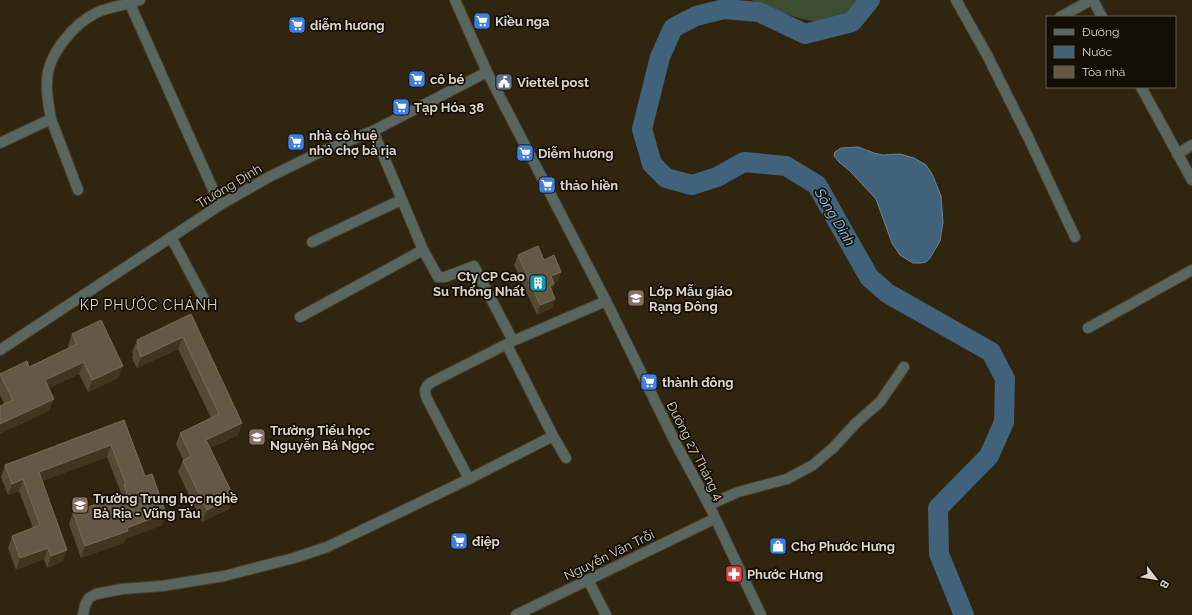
<svg xmlns="http://www.w3.org/2000/svg" width="1192" height="615" viewBox="0 0 1192 615" font-family="Raleway,sans-serif">
<style>
.green{fill:#3d4d33}
.water{fill:#41627b;stroke:#708492}
.lines{fill:none;stroke-linecap:round;stroke-linejoin:round}
.river{stroke:#41627b;stroke-width:20}
.minor-casing{stroke:#4c412c;stroke-width:12}
.tertiary-casing{stroke:#4c412c;stroke-width:12}
.minor{stroke:#596660;stroke-width:10}
.tertiary{stroke:#596660;stroke-width:10}
.wall{fill:#564a35}
.shaded-wall{fill:#41351f}
.building{fill:#645945;stroke:#776c59}
.labels{text-anchor:middle;dominant-baseline:central;stroke-width:3.5;stroke-linejoin:round;paint-order:stroke}
.poi-label{font-size:13px;font-weight:bold;fill:#dcd4c7;stroke:#140f06;text-anchor:start}
.street-label{font-size:13px;fill:#dcd4c7;stroke:#140f06}
.water-label{font-size:14px;font-style:italic;fill:#90caf5;stroke:#140f06}
.neighbourhood-label{font-size:14px;letter-spacing:1px;fill:#dcd4c7;stroke:#140f06}
</style>
<rect width="100%" height="100%" fill="#30250e"/>
<!-- green -->
<path class="green" d="M 751,0 L 865,0 C 863,4 860,9 856,12 C 827,36 780,11 751,0 Z"/>
<!-- water -->
<path class="water" d="M 858,147 L 874,153 L 883,155 L 900,154 L 914,158 L 926,165 L 932,174 L 941,196 L 943,222 L 940,241 L 930,258 L 926,262 L 920,263 L 913,263 L 900,255 L 892,243 L 876,199 L 850,171 L 839,162 L 834,156 L 835,152 L 841,148 Z"/>
<g class="lines">
<!-- river -->
<path class="river" d="M 870,0 L 852,22 L 805,34 L 759,12 L 724,9 L 696,16 L 673,28 L 660,57 L 642,129 L 652,164 L 666,178 L 692,185 L 717,177 L 744,162 L 786,166 L 817,185 L 869,277 L 887,293 L 991,352 L 1005,379 L 1004,422 L 989,456 L 938,508 L 939,554 L 964,615"/>
<defs>
<path id="minor" d="M 956,0 L 987,55 L 1029,139 L 1075,237
M 1093,0 L 1102,17
M 130,4 L 220,205
M 1060,17 L 1091,0
M 1141,87 L 1192,180
M 51,119 L 78,190
M 373,131 L 423,250 L 438,277 L 445,277 L 474,266 L 513,341
M 0,143 L 51,119 C 49,107 46,94 47,82 C 47,55 74,23 98,12 C 111,6 126,6 140,0
M 1177,154 L 1192,145
M 171,237 L 204,299
M 312,242 L 401,200
M 300,317 L 423,250
M 1088,328 L 1192,270
M 507,345 L 553,436
M 469,479 L 427,399 C 424,391 424,387 432,382 L 513,341 L 606,301
M 709,505 L 738,492 L 787,479 L 813,465 L 833,448 L 856,423 L 880,402 L 904,367
M 588,580 L 606,615
M 83,615 L 85,605 L 89,598 L 96,594 L 122,589 L 162,586 L 224,576 L 294,558 L 327,547 L 469,479 L 553,436 L 566,458"/>
<path id="tertiary" d="M 455,0 L 487,72 L 606,301 L 677,446 L 709,505 L 761,615
M 0,350 L 220,205 L 269,177 L 316,154 L 373,131 L 487,72
M 516,615 L 714,519"/>
</defs>
<!-- minor casing -->
<use href="#minor" class="minor-casing"/>
<!-- tertiary casing -->
<use href="#tertiary" class="tertiary-casing"/>
<!-- minor -->
<use href="#minor" class="minor"/>
<!-- tertiary -->
<use href="#tertiary" class="tertiary"/>
</g>
<!-- wall -->
<path class="wall" d="M 518,255 L 544,260 L 558,281 L 554,283 L 554,284 L 552,291 L 555,299 L 552,308 L 537,315 L 514,265 Z
M 191,314 L 242,423 L 238,435 L 210,448 L 234,497 L 229,509 L 202,522 L 178,472 L 183,460 L 176,444 L 180,433 L 211,418 L 178,349 L 137,368 L 132,358 L 133,355 L 132,352 L 137,340 Z
M 72,334 L 123,366 L 118,378 L 88,392 L 79,374 L 49,388 L 49,411 L 4,404 L 0,395 L 0,374 L 29,367 L 69,348 L 68,346 Z
M 124,420 L 145,476 L 166,513 L 162,525 L 125,539 L 124,543 L 81,558 L 69,524 L 73,512 L 120,496 L 121,493 L 107,457 L 42,481 L 63,561 L 47,568 L 44,559 L 16,570 L 8,548 L 12,536 L 33,528 L 19,491 L 8,495 L 1,477 L 5,465 Z"/>
<!-- shaded-wall -->
<path class="shaded-wall" d="M 561,272 L 558,281 L 547,286 L 551,276 Z
M 554,284 L 551,293 L 550,286 Z
M 555,299 L 552,308 L 537,315 L 540,305 Z
M 183,337 L 178,349 L 137,368 L 141,357 Z
M 84,362 L 79,374 L 40,392 L 45,380 Z
M 123,366 L 118,378 L 88,392 L 92,380 Z
M 54,399 L 49,411 L 0,434 L 0,424 Z
M 242,423 L 238,435 L 202,452 L 206,440 Z
M 111,445 L 107,457 L 34,484 L 39,472 Z
M 23,479 L 19,491 L 8,495 L 12,484 Z
M 234,497 L 229,509 L 202,522 L 207,510 Z
M 166,513 L 162,525 L 125,539 L 124,543 L 81,558 L 85,546 L 127,528 Z
M 48,548 L 44,559 L 16,570 L 20,558 Z
M 67,550 L 63,561 L 47,568 L 51,556 Z"/>
<!-- building -->
<path class="building" d="M 538,246 L 544,260 L 554,255 L 561,272 L 551,276 L 554,284 L 550,286 L 555,299 L 540,305 L 518,255 Z
M 191,314 L 242,423 L 206,440 L 234,497 L 207,510 L 183,461 L 191,456 L 180,433 L 219,414 L 183,337 L 141,357 L 137,346 L 139,345 L 137,340 Z
M 101,320 L 123,366 L 92,380 L 84,362 L 45,380 L 54,399 L 0,424 L 0,406 L 13,400 L 0,374 L 27,361 L 29,367 L 77,344 L 72,334 Z
M 124,420 L 145,476 L 152,474 L 166,513 L 127,528 L 128,531 L 85,546 L 73,512 L 127,494 L 124,485 L 126,484 L 111,445 L 39,472 L 67,550 L 51,556 L 48,548 L 20,558 L 12,536 L 40,525 L 23,479 L 12,484 L 5,465 Z"/>
<!-- icons -->
<defs>
<symbol id="supermarket-square" viewBox="-11 -11 22 22"><rect x="-9" y="-9" width="18" height="18" rx="4" fill="#3f7fe0" stroke="#140f06"/><path d="M-6-5.5h2.5l.6 2H6L4.5 2H-2.5L-4.4-4H-6ZM-1.5 3.2a1.3 1.3 0 1 0 .1 0ZM3 3.2a1.3 1.3 0 1 0 .1 0Z" fill="#fff"/></symbol>
<symbol id="civic-square" viewBox="-11 -11 22 22"><rect x="-9" y="-9" width="18" height="18" rx="4" fill="#5c6f8a" stroke="#140f06"/><path d="M-.6-6.5H3V-4.5H.6V-3L4-1V1h2V6H-6V1h2V-1L-.6-3ZM-1.2 2.5V6h2.4V2.5Z" fill="#fff"/></symbol>
<symbol id="building-square" viewBox="-11 -11 22 22"><rect x="-9" y="-9" width="18" height="18" rx="4" fill="#0f9aa8" stroke="#140f06"/><path d="M-4-6H4V6H1V3H-1V6H-4ZM-2.5-4.3h1.7v1.8h-1.7ZM.8-4.3h1.7v1.8H.8ZM-2.5-1h1.7V.8h-1.7ZM.8-1h1.7V.8H.8Z" fill="#fff"/></symbol>
<symbol id="school-square" viewBox="-11 -11 22 22"><rect x="-9" y="-9" width="18" height="18" rx="4" fill="#8d6e63" stroke="#140f06"/><path d="M0-5L7-2L0 1L-7-2ZM-4 1L0 2.5L4 1V4Q0 6-4 4Z" fill="#fff"/></symbol>
<symbol id="shop-square" viewBox="-11 -11 22 22"><rect x="-9" y="-9" width="18" height="18" rx="4" fill="#3f7fe0" stroke="#140f06"/><path d="M-5-2.5h2.3a2.7 3.5 0 0 1 5.4 0H5L5.5 6h-11ZM-1.5-2.5h3a1.5 2.3 0 0 0-3 0Z" fill="#fff"/></symbol>
<symbol id="pharmacy-square" viewBox="-11 -11 22 22"><rect x="-9" y="-9" width="18" height="18" rx="4" fill="#e0444e" stroke="#140f06"/><path d="M-2-6h4v4h4v4h-4v4h-4v-4h-4v-4h4Z" fill="#fff"/></symbol>
</defs>
<g fill-rule="evenodd">
<use href="#supermarket-square" x="472" y="11" width="20" height="20"/>
<use href="#supermarket-square" x="287" y="15" width="20" height="20"/>
<use href="#supermarket-square" x="407" y="69" width="20" height="20"/>
<use href="#civic-square" x="494" y="72" width="20" height="20"/>
<use href="#supermarket-square" x="391" y="97" width="20" height="20"/>
<use href="#supermarket-square" x="286" y="132" width="20" height="20"/>
<use href="#supermarket-square" x="515" y="143" width="20" height="20"/>
<use href="#supermarket-square" x="537" y="175" width="20" height="20"/>
<use href="#building-square" x="528" y="273" width="20" height="20"/>
<use href="#school-square" x="626" y="288" width="20" height="20"/>
<use href="#supermarket-square" x="639" y="372" width="20" height="20"/>
<use href="#school-square" x="247" y="427" width="20" height="20"/>
<use href="#school-square" x="70" y="495" width="20" height="20"/>
<use href="#supermarket-square" x="449" y="531" width="20" height="20"/>
<use href="#shop-square" x="768" y="536" width="20" height="20"/>
<use href="#pharmacy-square" x="724" y="564" width="20" height="20"/>
</g>
<g class="labels">
<!-- poi labels -->
<g class="poi-label">
<text x="495" y="21">Kiều nga</text>
<text x="310" y="25">diễm hương</text>
<text x="430" y="79">cô bé</text>
<text x="517" y="82">Viettel post</text>
<text x="414" y="107">Tạp Hóa 38</text>
<text x="309" y="135">nhà cô huệ<tspan x="309" dy="15">nhỏ chợ bà rịa</tspan></text>
<text x="538" y="153">Diễm hương</text>
<text x="560" y="185">thảo hiền</text>
<text x="525" y="276" text-anchor="end">Cty CP Cao<tspan x="525" dy="15">Su Thống Nhất</tspan></text>
<text x="649" y="291">Lớp Mẫu giáo<tspan x="649" dy="15">Rạng Đông</tspan></text>
<text x="662" y="382">thành đông</text>
<text x="270" y="430">Trường Tiểu học<tspan x="270" dy="15">Nguyễn Bá Ngọc</tspan></text>
<text x="93" y="498">Trường Trung học nghề<tspan x="93" dy="15">Bà Rịa - Vũng Tàu</tspan></text>
<text x="472" y="541">điệp</text>
<text x="791" y="546">Chợ Phước Hưng</text>
<text x="747" y="574">Phước Hưng</text>
</g>
<!-- street labels -->
<g class="street-label">
<text transform="translate(229 186) rotate(-31)">Trương Định</text>
<text transform="translate(695 451) rotate(63)">Đường 27 Tháng 4</text>
<text transform="translate(609 555) rotate(-26)">Nguyễn Văn Trỗi</text>
</g>
<!-- water labels -->
<g class="water-label">
<text transform="translate(835 217) rotate(59)">Sông Dinh</text>
</g>
<!-- neighbourhood labels -->
<g class="neighbourhood-label">
<text x="149" y="305">KP PHƯỚC CHÁNH</text>
</g>
</g>
<!-- legend -->
<rect x="1046" y="16" width="130" height="72" fill="#140f06" stroke="#645e53"/>
<rect x="1054" y="29" width="20" height="6" fill="#596660" stroke="#645e53"/>
<text x="1082" y="36" font-size="12" fill="#dcd4c7">Đường</text>
<rect x="1054" y="46" width="20" height="12" fill="#41627b" stroke="#645e53"/>
<text x="1082" y="56" font-size="12" fill="#dcd4c7">Nước</text>
<rect x="1054" y="66" width="20" height="12" fill="#645945" stroke="#645e53"/>
<text x="1082" y="76" font-size="12" fill="#dcd4c7">Tòa nhà</text>
<!-- north arrow -->
<g transform="translate(1156 579) rotate(121)" stroke="#140f06" stroke-width="3" paint-order="stroke">
<path d="M0-3L7 15L0 10L-7 15Z" fill="#dcd4c7"/>
<text y="-6" font-size="11" font-weight="bold" text-anchor="middle" fill="#dcd4c7">B</text>
</g>
</svg>
